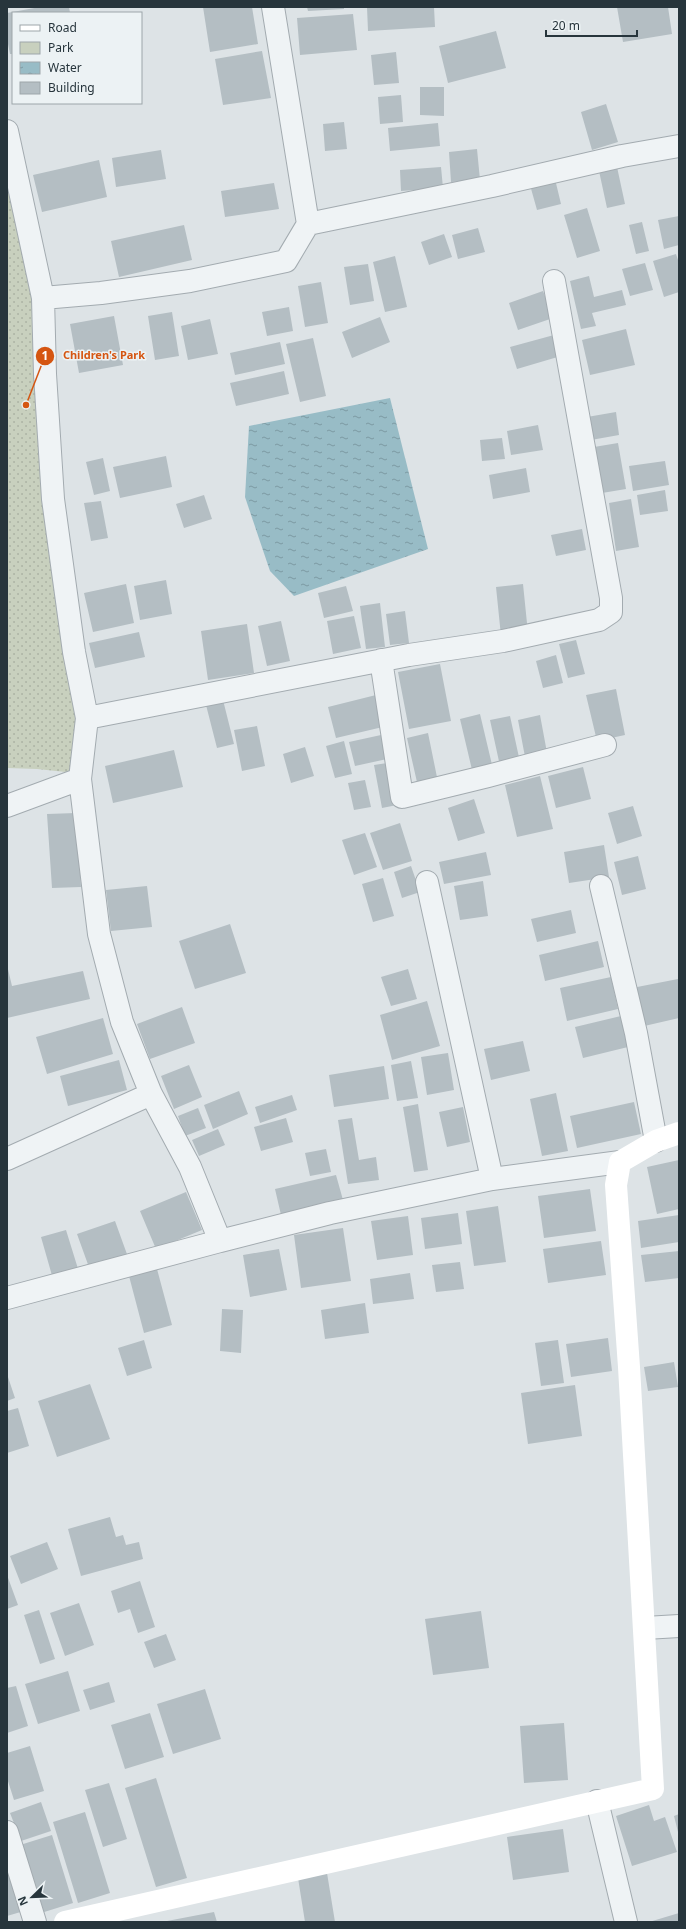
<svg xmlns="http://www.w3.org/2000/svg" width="686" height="1929" viewBox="0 0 686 1929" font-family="'Noto Sans',sans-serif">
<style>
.green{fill:url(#green-dots)}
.water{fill:url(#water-ripples)}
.building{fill:#b4bec3}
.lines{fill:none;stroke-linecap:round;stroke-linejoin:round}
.street-casing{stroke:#a3abb0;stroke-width:24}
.street{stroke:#eff3f5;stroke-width:22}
.secondary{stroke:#fff;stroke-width:22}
.leader{fill:none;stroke:#d55511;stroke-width:1.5}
.callout-dot{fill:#d55511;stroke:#ecf2f4;stroke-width:1.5}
.mark-label{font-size:12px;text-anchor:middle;font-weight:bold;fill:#fff}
.callout-label{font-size:11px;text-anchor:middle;font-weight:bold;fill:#d55511;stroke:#ecf2f4;stroke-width:3;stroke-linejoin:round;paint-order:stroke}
</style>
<defs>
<pattern id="green-dots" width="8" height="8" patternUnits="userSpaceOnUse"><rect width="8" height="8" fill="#c8d0be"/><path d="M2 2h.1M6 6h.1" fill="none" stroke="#acb3a4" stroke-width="1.8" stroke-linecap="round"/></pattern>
<pattern id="water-ripples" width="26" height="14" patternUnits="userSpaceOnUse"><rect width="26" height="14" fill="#98bcc6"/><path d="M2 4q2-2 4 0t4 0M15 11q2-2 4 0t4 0" fill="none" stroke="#7c9aa2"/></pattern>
</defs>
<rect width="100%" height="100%" fill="#dde3e6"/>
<!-- green -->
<path class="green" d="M 7,183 L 17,193 L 40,297 L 81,724 L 75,773 L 37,769 L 7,768 Z"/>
<!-- water -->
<path class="water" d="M 390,398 L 428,549 L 294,596 L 270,571 L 245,497 L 249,426 Z"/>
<!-- building -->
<path class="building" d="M 40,7 L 69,7 L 70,13 L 13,13 L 13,54 L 10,54 L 7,39 L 7,13 Z
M 203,7 L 252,7 L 258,44 L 210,52 Z
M 307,7 L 344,7 L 344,9 L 308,11 Z
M 367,7 L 434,7 L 435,27 L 368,31 Z
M 617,7 L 668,7 L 672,34 L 623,42 Z
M 353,14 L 357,50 L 300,55 L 297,18 Z
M 496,31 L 506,68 L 448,83 L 439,46 Z
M 262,51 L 271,98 L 223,105 L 215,59 Z
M 396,52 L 399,83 L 374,85 L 371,55 Z
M 420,87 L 444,87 L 444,116 L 420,115 Z
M 401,95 L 403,122 L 380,124 L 378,97 Z
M 606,104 L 618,142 L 592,150 L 581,112 Z
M 344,122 L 347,149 L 325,151 L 323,124 Z
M 438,123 L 440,146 L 390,151 L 388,128 Z
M 477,149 L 480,180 L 451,182 L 449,152 Z
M 161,150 L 166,179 L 116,187 L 112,158 Z
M 99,160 L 107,197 L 42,212 L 33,175 Z
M 441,167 L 443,188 L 401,191 L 400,170 Z
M 617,167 L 625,204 L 607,208 L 599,171 Z
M 555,179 L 561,204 L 537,210 L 530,185 Z
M 274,183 L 279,209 L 225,217 L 221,191 Z
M 587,208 L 600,251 L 577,258 L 564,215 Z
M 679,216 L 679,245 L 664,249 L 658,220 Z
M 642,222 L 649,251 L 636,254 L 629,225 Z
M 184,225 L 192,260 L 119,277 L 111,241 Z
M 478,228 L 485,252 L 458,259 L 452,235 Z
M 444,234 L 452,257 L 429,265 L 421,242 Z
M 676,254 L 679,263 L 679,292 L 664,297 L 653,261 Z
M 395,256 L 407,307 L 385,312 L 373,262 Z
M 645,263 L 653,290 L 630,296 L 622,269 Z
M 368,264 L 374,301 L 350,305 L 344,267 Z
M 589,276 L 594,297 L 622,290 L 626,305 L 592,313 L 596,326 L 581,329 L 570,281 Z
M 321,282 L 328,323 L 305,327 L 298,286 Z
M 543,291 L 553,318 L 518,330 L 509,303 Z
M 289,307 L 293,331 L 267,336 L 262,312 Z
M 172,312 L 179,356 L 155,360 L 148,316 Z
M 114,316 L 123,365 L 79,373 L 70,324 Z
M 380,317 L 390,342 L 352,358 L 342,332 Z
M 210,319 L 218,354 L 188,360 L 181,326 Z
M 626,329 L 635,365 L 590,375 L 582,340 Z
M 554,335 L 561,356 L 517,369 L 510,347 Z
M 313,338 L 326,396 L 300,402 L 286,344 Z
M 280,342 L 285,364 L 235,375 L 230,353 Z
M 284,371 L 289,394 L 236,406 L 230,383 Z
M 616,412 L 619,435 L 591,440 L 587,417 Z
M 538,425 L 543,450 L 511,455 L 507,431 Z
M 502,438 L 505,459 L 482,461 L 480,440 Z
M 618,443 L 626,489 L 602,493 L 594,447 Z
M 166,456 L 172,487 L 120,498 L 113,467 Z
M 103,458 L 110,491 L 94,495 L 86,462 Z
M 665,461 L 669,485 L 633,491 L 629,466 Z
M 526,468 L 530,492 L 493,499 L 489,475 Z
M 665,490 L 668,511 L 640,515 L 637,495 Z
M 204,495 L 212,519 L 184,528 L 176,504 Z
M 631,499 L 639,547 L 616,551 L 609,503 Z
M 101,501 L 108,538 L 91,541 L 84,503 Z
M 582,529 L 586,550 L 556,556 L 551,535 Z
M 166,580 L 172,614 L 140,620 L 134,586 Z
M 126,584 L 134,623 L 93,632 L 84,593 Z
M 523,584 L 528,633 L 501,636 L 496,587 Z
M 346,586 L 353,611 L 324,618 L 318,593 Z
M 380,603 L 385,647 L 366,649 L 360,606 Z
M 405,611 L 409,643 L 390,645 L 386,614 Z
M 354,616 L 361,648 L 333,654 L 327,621 Z
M 281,621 L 290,661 L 267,666 L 258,626 Z
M 247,624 L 254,673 L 208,680 L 201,631 Z
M 139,632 L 145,657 L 95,668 L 89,643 Z
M 576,640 L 585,674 L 568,678 L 559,644 Z
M 556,655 L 563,683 L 543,688 L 536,661 Z
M 440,664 L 451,721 L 409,729 L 398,672 Z
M 616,689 L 625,735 L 597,741 L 586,695 Z
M 380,694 L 387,726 L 336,738 L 328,707 Z
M 223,700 L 234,744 L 217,748 L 206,705 Z
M 480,714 L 493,769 L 473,774 L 460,719 Z
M 540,715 L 548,758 L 526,762 L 518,720 Z
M 510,716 L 520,762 L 500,766 L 490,720 Z
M 257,726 L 265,766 L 242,771 L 234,730 Z
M 428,733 L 439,787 L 419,791 L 407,738 Z
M 381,735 L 387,759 L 355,766 L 349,742 Z
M 344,741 L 352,774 L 335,778 L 326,746 Z
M 305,747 L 314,776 L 291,783 L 283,754 Z
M 174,750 L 183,787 L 113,803 L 105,766 Z
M 394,762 L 402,804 L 382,808 L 374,765 Z
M 583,767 L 591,799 L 556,808 L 548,776 Z
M 540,776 L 553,829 L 517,837 L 505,785 Z
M 365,780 L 371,807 L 354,810 L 348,783 Z
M 474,799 L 485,833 L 458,841 L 448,808 Z
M 633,806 L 642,836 L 617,844 L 608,813 Z
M 76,813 L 81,887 L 52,888 L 47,814 Z
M 400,823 L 412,861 L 383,870 L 370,833 Z
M 365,833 L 377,867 L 354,875 L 342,840 Z
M 604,845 L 609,877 L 569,883 L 564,852 Z
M 486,852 L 491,875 L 444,884 L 439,862 Z
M 638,856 L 646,889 L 622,895 L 614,862 Z
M 411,866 L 420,892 L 402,898 L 394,872 Z
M 383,878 L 394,916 L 373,922 L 362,884 Z
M 483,881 L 488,916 L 460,920 L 454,886 Z
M 147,886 L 152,927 L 111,931 L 106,890 Z
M 571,910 L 576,933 L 537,942 L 531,919 Z
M 230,924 L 246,973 L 195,989 L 179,941 Z
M 598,941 L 604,967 L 545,981 L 539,955 Z
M 7,965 L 12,986 L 83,971 L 90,999 L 7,1018 Z
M 408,969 L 417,999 L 391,1006 L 381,977 Z
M 611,977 L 618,1009 L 567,1021 L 560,988 Z
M 678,979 L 679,1018 L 640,1027 L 632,988 Z
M 427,1001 L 440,1046 L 392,1060 L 380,1015 Z
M 182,1007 L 195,1043 L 150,1059 L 137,1024 Z
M 621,1016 L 628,1047 L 583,1058 L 575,1027 Z
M 103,1018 L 113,1054 L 47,1074 L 36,1037 Z
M 523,1041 L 530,1071 L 491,1080 L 484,1049 Z
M 448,1053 L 454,1090 L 427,1095 L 421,1057 Z
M 119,1060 L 127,1090 L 68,1106 L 60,1076 Z
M 411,1061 L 418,1098 L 397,1101 L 391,1065 Z
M 189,1065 L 202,1097 L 174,1109 L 161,1076 Z
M 384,1066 L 389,1099 L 334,1107 L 329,1075 Z
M 239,1091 L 248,1114 L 213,1129 L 204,1105 Z
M 556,1093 L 568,1151 L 542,1156 L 530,1099 Z
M 292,1095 L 297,1110 L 260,1123 L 255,1107 Z
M 634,1102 L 641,1134 L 577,1148 L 570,1116 Z
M 418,1104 L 428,1170 L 414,1172 L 403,1107 Z
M 463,1107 L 470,1142 L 447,1147 L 439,1112 Z
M 198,1108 L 206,1128 L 185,1136 L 178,1116 Z
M 286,1118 L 293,1142 L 261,1151 L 254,1127 Z
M 352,1118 L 359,1160 L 376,1157 L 379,1180 L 348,1184 L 338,1120 Z
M 218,1129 L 225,1145 L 199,1156 L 192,1140 Z
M 326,1149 L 331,1172 L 310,1176 L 305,1153 Z
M 679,1160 L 679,1209 L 657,1214 L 647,1167 Z
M 336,1175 L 343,1200 L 281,1215 L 275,1189 Z
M 590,1189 L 596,1231 L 544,1238 L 538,1196 Z
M 186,1192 L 202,1230 L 156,1249 L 140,1211 Z
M 498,1206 L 506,1262 L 474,1266 L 466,1211 Z
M 458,1213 L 462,1244 L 425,1249 L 421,1218 Z
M 679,1215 L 679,1242 L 641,1248 L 638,1221 Z
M 408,1216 L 413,1255 L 377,1260 L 371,1221 Z
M 115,1221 L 128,1257 L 90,1270 L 77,1234 Z
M 343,1228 L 351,1281 L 301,1288 L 294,1235 Z
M 66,1230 L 79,1272 L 53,1279 L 41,1237 Z
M 601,1241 L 606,1275 L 548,1283 L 543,1249 Z
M 279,1249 L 287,1290 L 250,1297 L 243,1255 Z
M 679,1251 L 679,1278 L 645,1282 L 641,1255 Z
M 460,1262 L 464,1289 L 436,1292 L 432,1265 Z
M 157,1269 L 172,1325 L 144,1333 L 129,1276 Z
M 410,1273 L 414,1299 L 373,1304 L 370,1279 Z
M 365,1303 L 369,1333 L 325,1339 L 321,1310 Z
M 222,1309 L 243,1310 L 241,1353 L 220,1351 Z
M 608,1338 L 612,1371 L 571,1377 L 566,1344 Z
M 144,1340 L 152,1368 L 127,1376 L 118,1348 Z
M 558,1340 L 564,1383 L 541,1386 L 535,1343 Z
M 674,1362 L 678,1387 L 648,1391 L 644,1367 Z
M 7,1374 L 15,1398 L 7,1401 Z
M 90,1384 L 110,1439 L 57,1457 L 38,1401 Z
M 575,1385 L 582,1436 L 528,1444 L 521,1393 Z
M 18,1408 L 29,1446 L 7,1453 L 7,1411 Z
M 110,1517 L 116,1537 L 123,1535 L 126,1545 L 139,1542 L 143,1559 L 81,1576 L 68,1529 Z
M 47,1542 L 58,1569 L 21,1584 L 10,1556 Z
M 7,1575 L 18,1605 L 7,1609 Z
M 140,1581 L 155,1627 L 138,1633 L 130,1609 L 118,1613 L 111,1591 Z
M 79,1603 L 94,1645 L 65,1656 L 50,1613 Z
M 39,1610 L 55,1659 L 40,1664 L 24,1615 Z
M 481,1611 L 489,1668 L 433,1675 L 425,1619 Z
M 166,1634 L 176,1660 L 154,1668 L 144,1642 Z
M 68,1671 L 80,1711 L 38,1724 L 25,1684 Z
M 109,1682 L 115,1702 L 90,1710 L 83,1690 Z
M 16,1686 L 28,1726 L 7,1733 L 7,1688 Z
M 205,1689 L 221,1739 L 173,1754 L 157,1704 Z
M 150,1713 L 164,1757 L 125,1769 L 111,1725 Z
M 564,1723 L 568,1780 L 524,1783 L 520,1726 Z
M 30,1746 L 44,1791 L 14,1800 L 7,1778 L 7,1753 Z
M 156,1778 L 187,1878 L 156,1887 L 125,1788 Z
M 109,1783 L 127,1839 L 103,1847 L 85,1790 Z
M 41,1802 L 51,1831 L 21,1841 L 10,1813 Z
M 649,1805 L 654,1821 L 665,1817 L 677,1852 L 632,1866 L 616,1816 Z
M 85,1812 L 110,1893 L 78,1903 L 53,1822 Z
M 679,1814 L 679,1832 L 678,1832 L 674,1816 Z
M 563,1829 L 569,1872 L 513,1880 L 507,1837 Z
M 52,1835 L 73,1903 L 41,1913 L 20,1845 Z
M 7,1864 L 24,1911 L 7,1916 Z
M 327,1873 L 335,1922 L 305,1922 L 298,1878 Z
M 214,1912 L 217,1922 L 167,1922 L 167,1921 Z
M 679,1913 L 679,1922 L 649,1922 Z"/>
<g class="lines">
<defs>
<path id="street" d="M 273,7 L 308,224
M 7,131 L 43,298 L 45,374 L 53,499 L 74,652 L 87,718 L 80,779 L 99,934 L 122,1022 L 151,1094 L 190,1167 L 220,1241 L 330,1213 L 492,1179 L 620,1162
M 43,298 L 101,293 L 190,281 L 286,261 L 308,224 L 492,186 L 622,156 L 679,146
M 381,660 L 402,797 L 488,776 L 605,745
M 87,718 L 409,655 L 503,641 L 599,620 L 611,612 L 611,598 L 554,281
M 7,806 L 80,779
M 427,882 L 492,1179
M 601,886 L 636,1033 L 656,1141
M 7,1159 L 151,1094
M 7,1298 L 220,1241
M 645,1628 L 679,1626
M 597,1801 L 626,1922
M 7,1832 L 35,1922"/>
</defs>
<!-- street casing -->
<use href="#street" class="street-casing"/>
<!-- street -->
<use href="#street" class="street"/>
<!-- secondary -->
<path class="secondary" d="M 65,1922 L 653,1789 L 629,1367 L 616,1185 L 620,1162 L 656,1141 L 679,1133"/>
</g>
<!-- callouts -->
<path class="leader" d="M26 405L45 356"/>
<g class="callout-dot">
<circle cx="26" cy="405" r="4"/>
<circle cx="45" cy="356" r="10"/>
</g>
<g class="mark-label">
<text x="45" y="360">1</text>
</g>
<g class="callout-label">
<text x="104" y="359">Children's Park</text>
</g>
<!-- border -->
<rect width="686" height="1929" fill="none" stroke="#27353c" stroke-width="16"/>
<!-- legend -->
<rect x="12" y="12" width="130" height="92" fill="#ecf2f4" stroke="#9da6aa"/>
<rect x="20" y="25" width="20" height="6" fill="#ffffff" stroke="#9da6aa"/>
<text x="48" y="32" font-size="12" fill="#27353c">Road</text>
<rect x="20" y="42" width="20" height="12" fill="#c8d0be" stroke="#9da6aa"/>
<text x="48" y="52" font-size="12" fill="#27353c">Park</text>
<rect x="20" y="62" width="20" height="12" fill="url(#water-ripples)" stroke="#9da6aa"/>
<text x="48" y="72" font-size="12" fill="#27353c">Water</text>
<rect x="20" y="82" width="20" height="12" fill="#b4bec3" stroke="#9da6aa"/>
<text x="48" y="92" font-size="12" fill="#27353c">Building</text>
<!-- north arrow -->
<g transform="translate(32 1897) rotate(247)" stroke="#ecf2f4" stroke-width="3" paint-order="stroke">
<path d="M0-3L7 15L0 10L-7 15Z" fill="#27353c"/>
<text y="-6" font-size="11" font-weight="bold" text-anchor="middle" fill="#27353c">N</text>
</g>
<!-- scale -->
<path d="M546 30v6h91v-6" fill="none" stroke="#27353c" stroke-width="2"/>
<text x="552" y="30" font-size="12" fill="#27353c" stroke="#ecf2f4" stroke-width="3" paint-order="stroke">20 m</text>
</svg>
